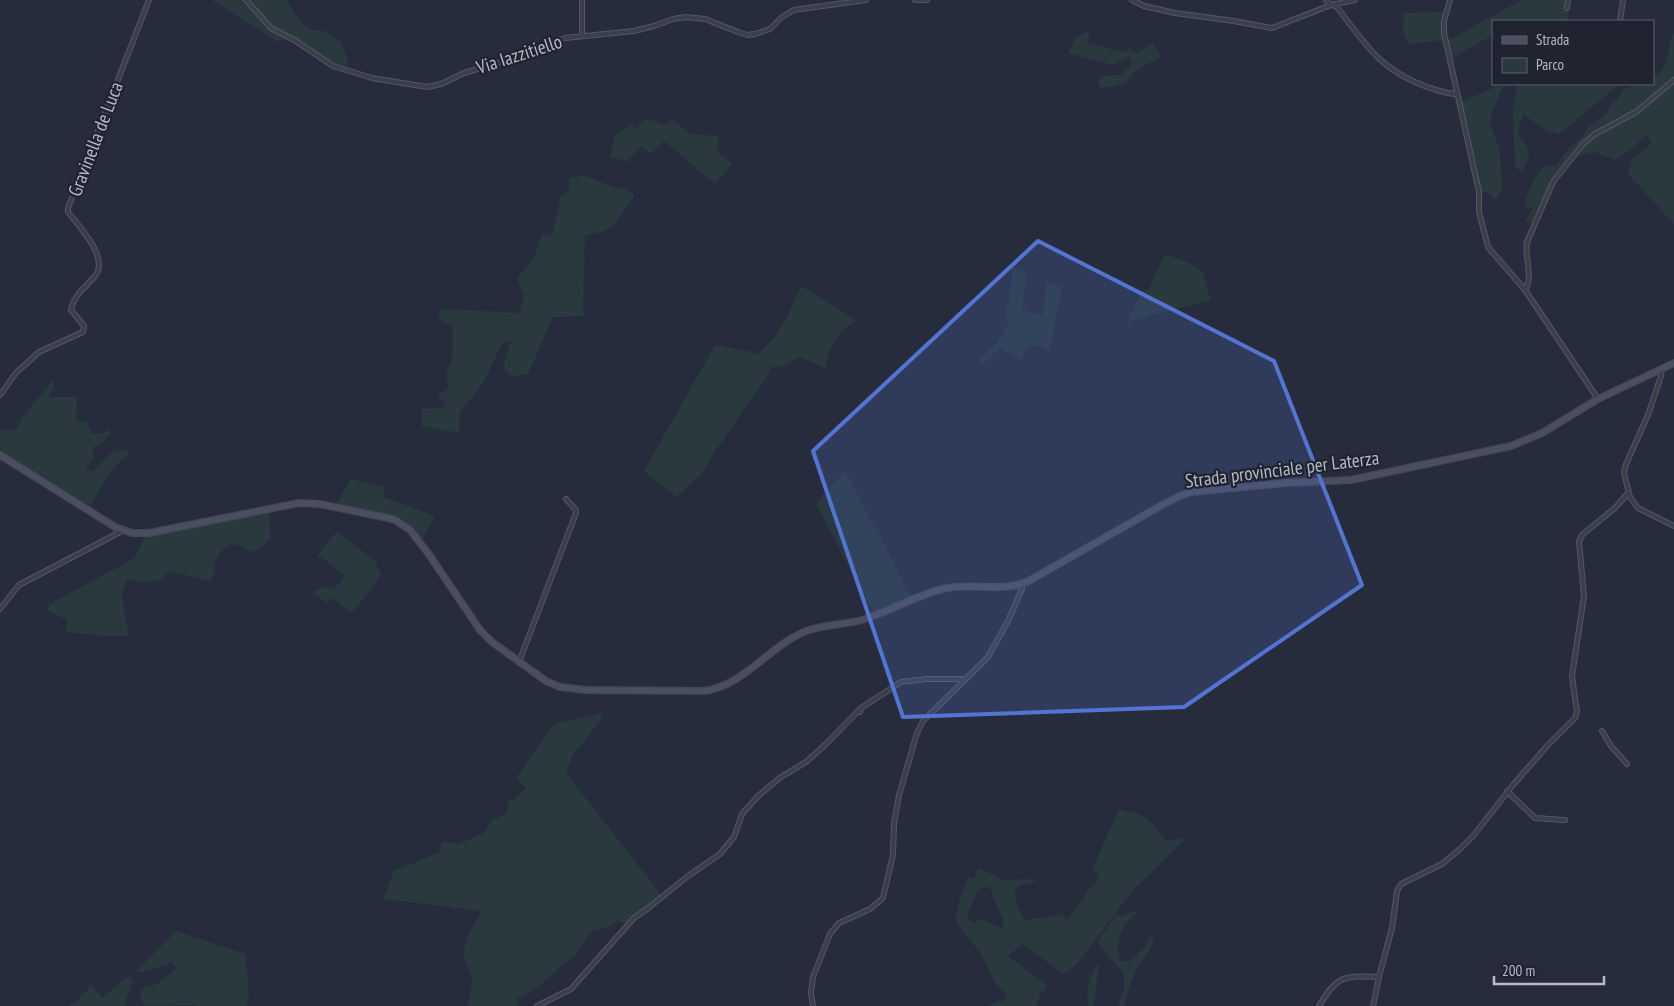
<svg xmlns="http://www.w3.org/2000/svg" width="1674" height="1006" viewBox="0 0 1674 1006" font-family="'PT Sans Narrow',sans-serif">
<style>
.green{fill:#2a393e;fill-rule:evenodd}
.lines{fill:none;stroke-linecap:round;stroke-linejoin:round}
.street-casing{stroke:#535764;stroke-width:6}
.secondary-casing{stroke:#444855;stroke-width:8}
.street{stroke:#3b3f4c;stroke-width:4}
.secondary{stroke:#4a4e5f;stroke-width:5.5}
.marked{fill:#5374d2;fill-opacity:0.2;stroke:#5374d2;stroke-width:4;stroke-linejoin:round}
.labels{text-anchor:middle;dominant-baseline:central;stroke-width:4.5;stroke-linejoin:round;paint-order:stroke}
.street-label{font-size:19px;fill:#b7bac7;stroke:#202431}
</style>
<rect width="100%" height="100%" fill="#272c3c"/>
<!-- green -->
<path class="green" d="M 212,0 L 245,0 L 271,30 L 285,38 L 278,42 Z
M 248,0 L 286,0 L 301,22 L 312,30 L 325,31 L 340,41 L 348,59 L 345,69 L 335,65 L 273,28 Z
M 1521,0 L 1570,0 L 1567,21 L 1493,21 L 1493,35 L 1452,58 L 1448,41 Z
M 1446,12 L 1445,40 L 1408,44 L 1402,28 L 1404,19 L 1403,13 Z
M 1089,31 L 1088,43 L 1123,52 L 1129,48 L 1137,53 L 1153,43 L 1161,56 L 1133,73 L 1125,84 L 1101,88 L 1098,82 L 1101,76 L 1123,75 L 1124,69 L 1130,67 L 1132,63 L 1129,56 L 1113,65 L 1068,53 L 1075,38 Z
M 1674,32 L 1674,78 L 1635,111 L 1582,144 L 1552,183 L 1534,223 L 1525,221 L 1532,209 L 1525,206 C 1524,196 1538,168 1548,165 C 1549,165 1555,166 1556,166 L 1569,148 L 1582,137 L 1589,126 L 1605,115 L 1611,104 L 1617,99 L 1623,89 L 1636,84 L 1653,84 L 1653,77 C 1672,68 1666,46 1674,32 Z
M 1674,80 L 1674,224 L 1628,174 L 1632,159 L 1652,143 L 1646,135 L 1633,148 L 1616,160 L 1594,152 L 1574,157 L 1592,139 L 1634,115 Z
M 1502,84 L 1504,84 L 1491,115 L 1490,123 L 1500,151 L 1502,189 L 1496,201 L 1488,193 L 1481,192 L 1461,102 Z
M 1517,84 L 1620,84 L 1559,134 L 1549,132 L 1523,114 L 1518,133 C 1530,151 1533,151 1523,171 L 1518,170 L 1515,165 L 1513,110 Z
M 647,119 L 666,125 L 672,119 L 691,134 L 719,136 L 717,151 L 732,164 L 715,184 L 664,141 L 651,154 L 641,146 L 628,161 L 610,157 L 615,136 L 632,124 L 637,129 L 645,120 Z
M 582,175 L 619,189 L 623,188 L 635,195 L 613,226 L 601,232 L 585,235 L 583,316 L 553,317 L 528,374 L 512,376 L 505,371 L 504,363 L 511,341 L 505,342 L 501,345 L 484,382 L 460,412 L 459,431 L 455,432 L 422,426 L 422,409 L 446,407 L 443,401 L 438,396 L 438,393 L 446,391 L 449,386 C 442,371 450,370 452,356 C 453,346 453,335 452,324 L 443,323 L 438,316 L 439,311 L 444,309 L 519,313 L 524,296 L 518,282 L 518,277 L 533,259 L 542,234 L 552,236 L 561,196 L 569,191 L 569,177 L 574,178 Z
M 1165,254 L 1190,263 L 1202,271 L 1211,300 L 1128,322 L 1141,291 L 1149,289 Z
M 1013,267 L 1027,273 L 1022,309 L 1042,316 L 1047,281 L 1062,287 L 1050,350 C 1033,344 1027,341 1021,360 L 1000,348 L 984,363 L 980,364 L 981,357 L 998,342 L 1009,321 L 1004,316 L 1009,300 Z
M 801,286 L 853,318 L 855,321 C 838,333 828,346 825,368 L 800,357 C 790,361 781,369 770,367 L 770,372 L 716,450 L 702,473 L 677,497 L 644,471 L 715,345 L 749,351 L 758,355 L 775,337 L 788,315 Z
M 54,379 L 53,388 L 49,397 L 77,397 L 76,422 L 86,421 L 92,434 L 104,433 L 107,429 L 110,432 L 110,435 L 106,437 L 103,442 L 92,448 L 94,456 L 86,468 L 92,472 L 112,452 L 126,449 L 130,455 C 112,463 99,492 89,508 L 0,453 L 0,430 L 16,430 L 22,418 Z
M 844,471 L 847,474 L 912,598 L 874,614 L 816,504 Z
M 351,479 L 386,487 L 383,497 L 435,516 L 422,540 C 402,512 367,511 336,505 Z
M 269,511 L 271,538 L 261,547 L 251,552 L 240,546 L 231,544 L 222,551 L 214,563 L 215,569 L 211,582 C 197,576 183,576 169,571 L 161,580 L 143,583 L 128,578 L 121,593 L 129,636 L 105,636 L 66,632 L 67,620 L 47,610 L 49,608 L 46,606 L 135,558 L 145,536 Z
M 337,531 L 375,561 L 377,563 L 375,565 L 382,573 L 358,606 L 350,613 L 333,597 L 328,603 L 313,594 L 316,589 L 319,590 L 321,587 L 323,588 L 325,586 L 333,589 L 340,583 L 344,575 L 327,562 L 327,561 L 317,556 Z
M 602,713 L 602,718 L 580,747 L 574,752 L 566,773 L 662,896 L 627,923 L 616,921 C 605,932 599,927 592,932 C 584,939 582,948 575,955 C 572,959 567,961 563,964 C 545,982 539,988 516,999 L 519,1006 L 468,1006 C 469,996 473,985 471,975 C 469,967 463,962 464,953 C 464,937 475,925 482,911 L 383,899 L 394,871 L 440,852 L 442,843 L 445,842 L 458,844 L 483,834 L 494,818 L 495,819 L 506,814 L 509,800 L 513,800 L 526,788 L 517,779 L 518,775 L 552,727 L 558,723 Z
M 1119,810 C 1147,814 1148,818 1165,840 L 1175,840 L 1187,837 L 1134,889 L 1077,964 L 1064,974 L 1022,944 L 1008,956 L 1048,986 L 1040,995 L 1036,1006 L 988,1006 L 1008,998 L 995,982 L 981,954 L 958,925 L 956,916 L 959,901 L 968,878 L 974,879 L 978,868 L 1004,880 L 1034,879 L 1036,881 L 1018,886 L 1014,891 L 1017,904 L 1024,920 L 1062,915 L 1067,920 L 1085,897 L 1087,891 L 1098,880 L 1099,877 L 1093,867 ZM 987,886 L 992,891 L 993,899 L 1004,920 L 1002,928 L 982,919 L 973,923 L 967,916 L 978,890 Z
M 1137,910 L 1138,913 C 1121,923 1114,943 1120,961 L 1130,961 L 1144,948 L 1153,934 C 1155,945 1144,957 1139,965 C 1132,977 1128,993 1124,1006 L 1118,1006 L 1124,989 L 1124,974 L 1097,942 L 1116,915 L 1122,916 Z
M 176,931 L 245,954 L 249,994 L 247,1006 L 197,1006 L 194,1005 L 145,1006 L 140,996 L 141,990 C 146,986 150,986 156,984 C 164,980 169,974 176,968 L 171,960 L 166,966 C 153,967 148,974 136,971 Z
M 1097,965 L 1099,967 L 1094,1002 L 1095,1006 L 1088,1006 C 1087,991 1088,977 1097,965 Z
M 126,977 L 130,977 L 133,983 L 131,985 L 125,1003 L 127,1006 L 69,1006 L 72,1003 L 74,1004 L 92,985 L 102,998 Z"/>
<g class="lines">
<defs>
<path id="street" d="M 246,0 L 271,28 L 296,41 L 333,66 L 372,78 L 427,87 L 441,84 L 464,73 L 515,58 L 540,46 L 565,38 L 634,31 L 654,26 L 673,19 L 686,17 L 705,19 L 738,32 L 747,35 L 755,34 L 770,29 L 782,17 L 794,10 L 866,0
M 582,0 L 582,36
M 915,0 L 927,0
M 1132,0 L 1144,6 L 1175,13 L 1234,21 L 1272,28 L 1331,5 L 1355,0
M 1326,0 L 1331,5 L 1336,6 C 1366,44 1378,69 1427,87 C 1437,90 1446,94 1457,94
M 1450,0 L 1444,21 L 1444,33 L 1479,192 L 1479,212 L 1488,247 L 1525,290
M 1567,8 L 1568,0
M 1620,21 L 1623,0
M 1662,368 L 1661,376 L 1648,415 L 1626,464 L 1624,473 L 1630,497 L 1638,508 L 1674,526
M 0,395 L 16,373 L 39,352 L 83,332 L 84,326 L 71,310 C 74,294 86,287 95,276 C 110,258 78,225 68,212 L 68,208 L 149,0
M 1598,399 L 1525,290 C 1534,277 1524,256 1527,242 L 1553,182 L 1583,144 L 1595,134 L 1636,112 L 1674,80
M 0,609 L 19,585 L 124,530
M 519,662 L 576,513 L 576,510 L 566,499
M 860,712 L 861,708 L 864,706 L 901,682 L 927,679 L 966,679
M 1602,731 L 1611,746 L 1627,764
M 1507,791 L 1535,818 L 1565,820
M 537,1006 L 571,989 L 634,918 L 647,909 L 688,876 L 720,854 L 734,837 L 742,814 L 758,796 L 781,777 L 806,762 L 826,744 L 861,708
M 813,1006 L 811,993 L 813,977 L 830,934 L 839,923 L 870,909 L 883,898 L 884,893 L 893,855 L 894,824 L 899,795 L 917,733 L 923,721 L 988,657 L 1008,621 L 1022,589 L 1022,584
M 1319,1006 C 1338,974 1344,976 1379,977 L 1392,928 L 1397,891 L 1401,884 L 1442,864 L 1460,849 L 1473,836 L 1513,785 L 1548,745 L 1575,718 L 1577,712 L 1572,676 L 1584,596 L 1579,541 L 1583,534 L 1615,508 L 1628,493
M 1373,1006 L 1379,977"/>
<path id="secondary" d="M 0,455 L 115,527 L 132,533 L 149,533 L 299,503 L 320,504 L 388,518 L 395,520 L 410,530 L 428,553 L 480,630 L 492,642 L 546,681 L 560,687 L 586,690 L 704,691 C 745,686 770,644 809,630 C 827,624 847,625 865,619 C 893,610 918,594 947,588 C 973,583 1001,592 1027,582 L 1162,505 L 1180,496 L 1191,492 L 1285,483 L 1351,480 L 1511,446 L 1542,433 L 1598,399 L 1674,363"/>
</defs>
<!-- street casing -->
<use href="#street" class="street-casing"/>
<!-- secondary casing -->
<use href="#secondary" class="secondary-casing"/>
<!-- street -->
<use href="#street" class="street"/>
<!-- secondary -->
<use href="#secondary" class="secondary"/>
</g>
<!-- marked area -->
<path class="marked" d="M 1038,241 L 1274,361 L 1362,585 L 1184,707 L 903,717 L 813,451 Z"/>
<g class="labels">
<!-- street labels -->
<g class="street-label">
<text transform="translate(519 54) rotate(-18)">Via Iazzitiello</text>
<text transform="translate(95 139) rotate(-69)">Gravinella de Luca</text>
<text transform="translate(1282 469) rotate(-7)">Strada provinciale per Laterza</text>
</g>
</g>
<!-- legend -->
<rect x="1492" y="20" width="162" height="65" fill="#202431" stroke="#5c606d"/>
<rect x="1502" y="36" width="25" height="8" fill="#4a4e5f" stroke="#5c606d"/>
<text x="1536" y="45" font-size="15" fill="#b7bac7">Strada</text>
<rect x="1502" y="58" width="25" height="15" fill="#2a393e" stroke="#5c606d"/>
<text x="1536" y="70" font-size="15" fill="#b7bac7">Parco</text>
<!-- scale -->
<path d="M1494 976v8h110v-8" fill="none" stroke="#b7bac7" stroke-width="2.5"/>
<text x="1502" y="976" font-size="15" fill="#b7bac7" stroke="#202431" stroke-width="4" paint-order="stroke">200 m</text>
</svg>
